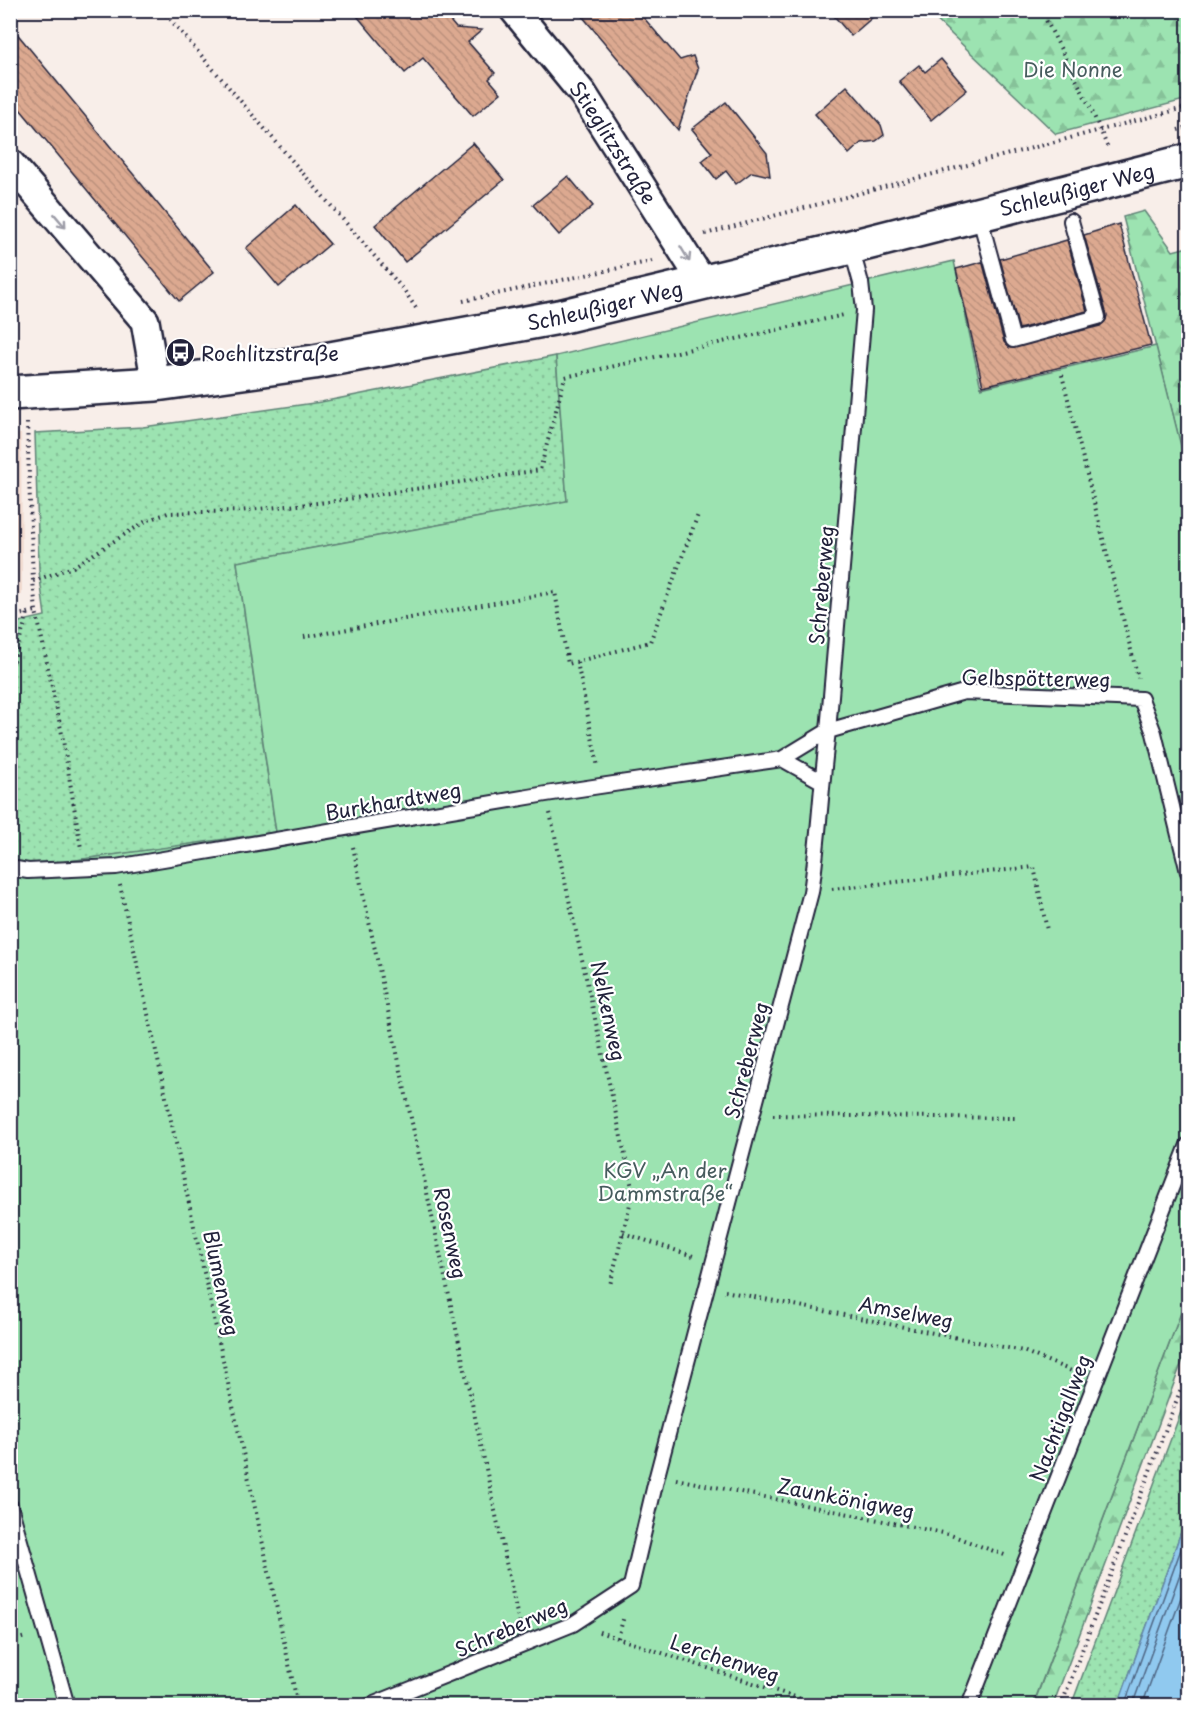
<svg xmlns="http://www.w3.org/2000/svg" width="1199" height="1716" viewBox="0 0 1199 1716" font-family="'Playpen Sans',sans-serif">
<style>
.built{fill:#f0d9ce}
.grass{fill:url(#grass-dots);stroke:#5f8276;stroke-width:1.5}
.forest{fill:url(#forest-firs);stroke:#5f8276;stroke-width:1.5}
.garden{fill:#9ce3b1;stroke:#5f8276;stroke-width:1.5}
.water{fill:#90c9ef;stroke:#6486a7;stroke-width:1.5}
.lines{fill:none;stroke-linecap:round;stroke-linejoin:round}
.shore{stroke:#4e6583;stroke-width:1.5}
.building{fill:url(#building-back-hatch);stroke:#22223b;stroke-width:1.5}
.service-casing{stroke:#22223b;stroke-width:18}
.minor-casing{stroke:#22223b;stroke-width:32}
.primary-casing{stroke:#22223b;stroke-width:38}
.path{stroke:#22223b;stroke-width:4;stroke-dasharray:1.5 4.5;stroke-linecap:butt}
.service{stroke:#fff;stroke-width:14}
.minor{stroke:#fff;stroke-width:27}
.primary{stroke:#fff;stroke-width:33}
.oneway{stroke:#9c9ca7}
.labels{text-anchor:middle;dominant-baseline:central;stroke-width:4.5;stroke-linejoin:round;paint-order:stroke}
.park-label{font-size:20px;fill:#475c5e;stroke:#fff}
.street-label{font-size:20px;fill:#22223b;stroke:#fff}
.poi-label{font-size:20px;fill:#22223b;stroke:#fff;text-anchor:start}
</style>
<defs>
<pattern id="grass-dots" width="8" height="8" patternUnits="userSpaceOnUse" patternTransform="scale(1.5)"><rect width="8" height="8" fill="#9ce3b1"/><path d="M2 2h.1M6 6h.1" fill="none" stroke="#86c299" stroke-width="1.8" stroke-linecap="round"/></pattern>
<pattern id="forest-firs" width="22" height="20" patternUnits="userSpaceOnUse" patternTransform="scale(1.5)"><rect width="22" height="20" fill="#9ce3b1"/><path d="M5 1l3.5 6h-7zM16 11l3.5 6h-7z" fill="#86c299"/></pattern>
<pattern id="building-back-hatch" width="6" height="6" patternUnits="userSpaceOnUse" patternTransform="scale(1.5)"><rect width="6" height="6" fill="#dca990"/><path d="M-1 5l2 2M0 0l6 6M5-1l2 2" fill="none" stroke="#bc917d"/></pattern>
</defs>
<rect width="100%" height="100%" fill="#f8eee9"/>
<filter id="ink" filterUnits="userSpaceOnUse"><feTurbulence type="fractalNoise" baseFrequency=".0167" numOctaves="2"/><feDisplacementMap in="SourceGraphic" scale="12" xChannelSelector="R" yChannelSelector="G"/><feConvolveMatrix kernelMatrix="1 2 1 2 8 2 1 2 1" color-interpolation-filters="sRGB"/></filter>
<g filter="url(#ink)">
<!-- built -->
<path class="built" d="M 10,434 L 21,434 L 22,595 L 11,594 Z"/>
<!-- grass -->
<path class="grass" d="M 556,356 L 567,501 L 237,562 L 276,833 L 62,862 L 27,863 L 11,860 L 10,624 L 45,616 L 39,571 L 35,433 L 143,427 L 321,402 Z
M 1188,1393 L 1188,1513 L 1118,1705 L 1071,1706 Z"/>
<!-- forest -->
<path class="forest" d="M 927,11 L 1188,11 L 1188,99 L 1056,134 Z
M 1144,211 L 1173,251 L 1188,247 L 1188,474 L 1123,217 Z
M 1188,1294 L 1188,1346 L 1053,1705 L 1033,1706 Z"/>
<!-- garden -->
<path class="garden" d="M 954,261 L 981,388 L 1156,346 L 1188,474 L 1188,1294 L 1033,1705 L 11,1705 L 10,860 L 27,863 L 62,862 L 276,832 L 237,562 L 567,501 L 556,356 Z"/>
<!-- water -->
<path class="water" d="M 1188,1513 L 1188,1705 L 1118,1705 Z"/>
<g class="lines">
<!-- shore -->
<path class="shore" d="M 1124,1706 L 1188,1530
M 1132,1706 L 1188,1552
M 1142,1706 L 1188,1578"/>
</g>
<!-- building -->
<path class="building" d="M 352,10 L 441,10 L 456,28 L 482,30 L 468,42 L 495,73 L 489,79 L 501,93 L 473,116 L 423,58 L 405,73 Z
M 577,10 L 637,10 L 680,60 L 693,56 L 698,69 L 678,130 Z
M 829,10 L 881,10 L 851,36 Z
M 10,25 L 214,272 L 179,301 L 10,97 Z
M 941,59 L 967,90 L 931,120 L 899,81 L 919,65 L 925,72 Z
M 847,86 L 881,125 L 884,135 L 876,141 L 861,143 L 849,154 L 815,114 Z
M 726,102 L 767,153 L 770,176 L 752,172 L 736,184 L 726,171 L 716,179 L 702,161 L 712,153 L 692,129 Z
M 473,143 L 504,180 L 405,262 L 375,225 Z
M 568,176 L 593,206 L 559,235 L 533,205 Z
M 296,205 L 330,244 L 279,287 L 246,248 Z
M 1119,224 L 1151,345 L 983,386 L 956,269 L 982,262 L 983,264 L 1004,342 L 1010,348 L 1100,326 L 1106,320 L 1107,315 L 1084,235 Z
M 1067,240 L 1087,311 L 1019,329 L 1000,259 Z"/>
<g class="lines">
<defs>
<path id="service" d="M 979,215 L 1013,340 L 1098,317 L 1071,221
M 782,759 L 828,731 L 964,692 L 1141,699 L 1154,733 L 1188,872
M 10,868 L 28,871 L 116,867 L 546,794 L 782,759 L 821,781
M 10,1506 L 67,1706
M 369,1706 L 573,1624 L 631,1586 L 657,1476 L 811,892 C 819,838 821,785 828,731 L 864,310 L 861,283 L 851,247
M 969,1706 L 1188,1145"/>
<g id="minor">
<path id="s1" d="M 514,10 L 583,94 L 703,283"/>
<path d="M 10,163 L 145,321 L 156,384"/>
</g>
<g id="primary">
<path id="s2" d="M 10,393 L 156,384 L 314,362 L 559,317 L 851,247 L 1188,161"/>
</g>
</defs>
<!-- service casing -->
<use href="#service" class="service-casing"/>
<!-- minor casing -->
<use href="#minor" class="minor-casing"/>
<!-- primary casing -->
<use href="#primary" class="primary-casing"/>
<!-- path -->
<path class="path" d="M 162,10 L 403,289 L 418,311
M 1041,10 L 1091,109 L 1108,148
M 1178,130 L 1188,127
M 705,234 L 1188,107
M 463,301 L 652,261
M 1062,375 L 1138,678
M 27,423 L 33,581 L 36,611
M 33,581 L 73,567 L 146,521 L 168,513 L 238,511 L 328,502 L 540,470 L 565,377 L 844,315
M 10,617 L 36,611 L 62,734 L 81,848
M 304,637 L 555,592 L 568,664 L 650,642 L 699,512
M 577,662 L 598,767
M 10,673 L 28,613
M 550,813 L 633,1192 L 610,1285
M 353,847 L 519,1623
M 120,885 L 298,1706
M 832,889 L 1034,867 L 1047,930
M 773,1115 L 1017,1118
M 623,1233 L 693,1256
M 725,1291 L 1023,1351 L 1079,1374
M 676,1479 L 948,1534 L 1007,1556
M 599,1632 L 822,1706
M 618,1638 L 624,1616
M 10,1641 L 26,1637
M 1061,1706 L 1188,1370"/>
<!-- service -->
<use href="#service" class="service"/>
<!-- minor -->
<use href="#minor" class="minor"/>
<!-- primary -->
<use href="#primary" class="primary"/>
</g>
<!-- one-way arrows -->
<defs><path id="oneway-shaft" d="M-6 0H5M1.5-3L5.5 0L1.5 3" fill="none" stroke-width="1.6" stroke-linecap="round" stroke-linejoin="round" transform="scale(1.5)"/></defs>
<g class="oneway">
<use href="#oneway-shaft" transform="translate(60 221) rotate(50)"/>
<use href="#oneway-shaft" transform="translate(685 254) rotate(59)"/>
</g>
</g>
<!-- icons -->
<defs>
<symbol id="bus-disc" viewBox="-11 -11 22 22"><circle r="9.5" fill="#22223b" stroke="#fff"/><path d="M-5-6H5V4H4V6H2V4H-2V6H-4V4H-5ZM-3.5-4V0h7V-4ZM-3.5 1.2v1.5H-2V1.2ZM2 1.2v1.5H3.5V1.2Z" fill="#fff"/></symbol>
</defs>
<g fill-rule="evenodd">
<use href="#bus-disc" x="164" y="336" width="33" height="33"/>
</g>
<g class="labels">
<!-- park labels -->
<g class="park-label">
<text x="1073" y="69">Die Nonne</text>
<text x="665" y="1170">KGV „An der<tspan x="665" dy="23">Dammstraße“</tspan></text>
</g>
<!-- street labels -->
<g class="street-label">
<text stroke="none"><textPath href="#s1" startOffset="166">Stieglitzstraße</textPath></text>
<text stroke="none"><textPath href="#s2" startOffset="1088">Schleußiger Weg</textPath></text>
<text stroke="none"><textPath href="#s2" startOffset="602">Schleußiger Weg</textPath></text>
<text transform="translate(821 585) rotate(-85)">Schreberweg</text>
<text transform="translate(1036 678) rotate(1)">Gelbspötterweg</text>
<text transform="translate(393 801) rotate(-10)">Burkhardtweg</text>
<text transform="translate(609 1011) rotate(78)">Nelkenweg</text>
<text transform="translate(746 1060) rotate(-75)">Schreberweg</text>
<text transform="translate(451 1233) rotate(78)">Rosenweg</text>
<text transform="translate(222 1283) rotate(78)">Blumenweg</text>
<text transform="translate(906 1312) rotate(11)">Amselweg</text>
<text transform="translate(1060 1418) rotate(-69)">Nachtigallweg</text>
<text transform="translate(846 1498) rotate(11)">Zaunkönigweg</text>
<text transform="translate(511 1627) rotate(-23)">Schreberweg</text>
<text transform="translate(725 1658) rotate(18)">Lerchenweg</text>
</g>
<!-- poi labels -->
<g class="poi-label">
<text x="201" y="353">Rochlitzstraße</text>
</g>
</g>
<!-- margin -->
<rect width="1199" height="1716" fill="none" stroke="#fff" stroke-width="36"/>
<rect x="18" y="18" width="1163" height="1680" fill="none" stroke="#22223b" stroke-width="2" filter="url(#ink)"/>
</svg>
